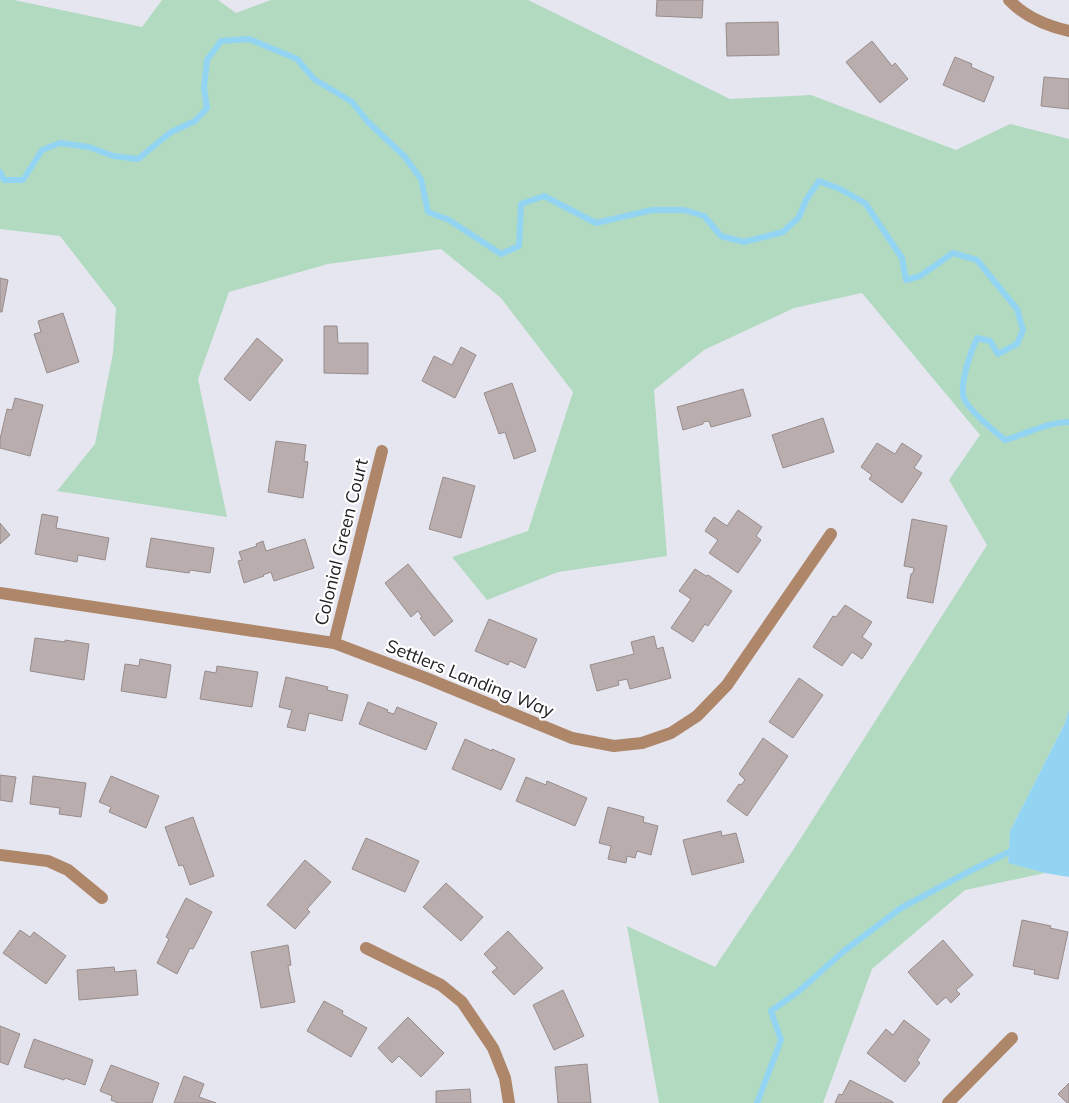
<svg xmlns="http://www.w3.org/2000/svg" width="1069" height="1103" viewBox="0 0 1069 1103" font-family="Mulish,sans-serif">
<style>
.green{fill:#b1dac0}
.water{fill:#94d4f3}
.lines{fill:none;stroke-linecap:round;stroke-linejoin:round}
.stream{stroke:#94d4f3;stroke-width:6}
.building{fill:#b9aead;stroke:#978c8b}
.minor{stroke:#ae876b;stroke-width:12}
.labels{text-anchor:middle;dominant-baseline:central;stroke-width:4.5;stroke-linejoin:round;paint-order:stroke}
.street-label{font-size:18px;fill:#232327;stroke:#fff}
</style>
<rect width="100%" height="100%" fill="#e6e6f0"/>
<!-- green -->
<path class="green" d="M 0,0 L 14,0 L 142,27 L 162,0 L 218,0 L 236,13 L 271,0 L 528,0 L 730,99 L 811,95 L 956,150 L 1010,124 L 1069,139 L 1069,710 L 1065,723 L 1010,831 L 1008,862 L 1045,873 L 965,890 L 872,969 L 823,1103 L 659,1103 L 627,926 L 715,967 L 799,841 L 987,545 L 949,480 L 980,435 L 862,293 L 794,308 L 704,350 L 654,390 L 667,556 L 558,572 L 487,600 L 452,557 L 528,531 L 573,392 L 501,298 L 441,249 L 328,264 L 229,292 L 198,379 L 227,517 L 57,491 L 95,444 L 113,353 L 116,308 L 60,236 L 0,229 Z"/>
<!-- water -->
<path class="water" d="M 1069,710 L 1069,877 L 1045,873 L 1008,863 L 1010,831 L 1065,723 Z"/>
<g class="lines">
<!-- stream -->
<path class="stream" d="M 0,172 L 4,180 L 23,180 L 42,150 L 60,143 L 89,147 L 113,156 L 138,159 L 171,132 L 195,121 L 207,108 L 204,88 L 207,60 L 221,41 L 249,39 L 297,59 L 314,79 L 352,102 L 368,122 L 404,156 L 421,179 L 428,212 L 449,220 L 501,254 L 519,246 L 521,204 L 544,196 L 596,223 L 652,210 L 684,210 L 704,216 L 721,236 L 744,242 L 783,232 L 799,217 L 806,200 L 819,181 L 840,189 L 865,203 L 902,258 L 906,280 L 920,276 L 953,253 L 977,260 L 1017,309 L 1023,330 L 1017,344 L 998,354 L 990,341 L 977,338 C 971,351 959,384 964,398 C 969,411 994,431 1005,440 C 1026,434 1048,422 1069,422
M 757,1103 L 781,1040 L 771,1011 L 799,991 L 844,951 L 901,908 L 970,871 L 1009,852"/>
</g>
<!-- building -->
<path class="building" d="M 657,0 L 703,0 L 702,18 L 656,16 Z
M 778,22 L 779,55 L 727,56 L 726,23 Z
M 872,41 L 892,66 L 895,63 L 908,79 L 880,103 L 846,62 Z
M 955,57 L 972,64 L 971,67 L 994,77 L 984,102 L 943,85 Z
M 1044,77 L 1069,79 L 1069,109 L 1041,106 Z
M 0,278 L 8,280 L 2,312 L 0,312 Z
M 63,313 L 79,362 L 47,373 L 34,334 L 41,332 L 38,321 Z
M 324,326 L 337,326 L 338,343 L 368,343 L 368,374 L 324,373 Z
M 257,338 L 283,360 L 250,401 L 224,379 Z
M 461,347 L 476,355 L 455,398 L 422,381 L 434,356 L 452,365 Z
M 512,383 L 536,451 L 514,459 L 505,432 L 499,434 L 484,393 Z
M 743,389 L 751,416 L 711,427 L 709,421 L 703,422 L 703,424 L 683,430 L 677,407 Z
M 15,398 L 43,405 L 30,456 L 0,448 L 0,439 L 7,409 L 12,410 Z
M 823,418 L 834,452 L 783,468 L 772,435 Z
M 276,441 L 306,445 L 304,461 L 308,462 L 303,498 L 268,492 Z
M 877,443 L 895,454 L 902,443 L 922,456 L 914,468 L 922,473 L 902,503 L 869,479 L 872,475 L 861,467 Z
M 443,477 L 475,486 L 461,538 L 429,529 Z
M 738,510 L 762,527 L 756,536 L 761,540 L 738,573 L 709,553 L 718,540 L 705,531 L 714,517 L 727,526 Z
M 42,514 L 58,517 L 56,528 L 109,538 L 105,560 L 78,555 L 77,562 L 35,554 Z
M 912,519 L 947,526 L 933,603 L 907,598 L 911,574 L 913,573 L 914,568 L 904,566 Z
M 0,523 L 10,535 L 0,544 Z
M 151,538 L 214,548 L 210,573 L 190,570 L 189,573 L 146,567 Z
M 305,539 L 314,568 L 274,581 L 271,572 L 263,575 L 264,576 L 244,583 L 238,561 L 242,560 L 239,552 L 257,546 L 256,544 L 263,541 L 266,551 Z
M 408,564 L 453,621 L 434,636 L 420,618 L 422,617 L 418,611 L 411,617 L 385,583 Z
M 695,569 L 706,576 L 708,575 L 732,591 L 708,626 L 705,624 L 693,642 L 671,628 L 691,599 L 679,591 Z
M 845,605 L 872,622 L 862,637 L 872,644 L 862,659 L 852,652 L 842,666 L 813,647 L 833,616 L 836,617 Z
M 489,619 L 537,639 L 525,668 L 510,661 L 508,665 L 475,651 Z
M 654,636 L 657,649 L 663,647 L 671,678 L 630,689 L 627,679 L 618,681 L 619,685 L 597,691 L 590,665 L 634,654 L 631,642 Z
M 35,638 L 65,642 L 65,640 L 89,644 L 84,680 L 30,671 Z
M 140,659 L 171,665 L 166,698 L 121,691 L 125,664 L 139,666 Z
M 217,666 L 258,672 L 252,707 L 200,699 L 205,671 L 216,673 Z
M 286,677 L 328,687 L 327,690 L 348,695 L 342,721 L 309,713 L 305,731 L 287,727 L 292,710 L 279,707 Z
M 799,678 L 823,695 L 793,738 L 769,722 Z
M 368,702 L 388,710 L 387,712 L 394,714 L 397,707 L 437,723 L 426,750 L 359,724 Z
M 763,738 L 788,756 L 747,816 L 727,801 L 739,784 L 741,785 L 745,780 L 739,774 Z
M 465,739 L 492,751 L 492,749 L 515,759 L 501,790 L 452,769 Z
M 0,775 L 16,777 L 12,802 L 0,800 Z
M 33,776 L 86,783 L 81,817 L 59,814 L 60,808 L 30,804 Z
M 111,776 L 159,796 L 146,828 L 109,812 L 111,807 L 99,802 Z
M 526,777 L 546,785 L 547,781 L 587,798 L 575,826 L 516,801 Z
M 608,807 L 644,817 L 643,822 L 658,826 L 651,855 L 637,851 L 635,858 L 627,856 L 626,863 L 608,859 L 611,846 L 599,843 Z
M 193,817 L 214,876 L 190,885 L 183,865 L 179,866 L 165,827 Z
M 721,831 L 722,836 L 736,833 L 744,862 L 692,875 L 683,840 Z
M 366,838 L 419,861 L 405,892 L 352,869 Z
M 305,860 L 331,882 L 307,909 L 310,912 L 295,929 L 267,905 Z
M 446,883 L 483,917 L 461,941 L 423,907 Z
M 186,898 L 212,912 L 193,949 L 190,948 L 177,974 L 157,963 L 169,939 L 166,937 Z
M 1022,920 L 1051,926 L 1050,928 L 1068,932 L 1058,979 L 1034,974 L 1035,970 L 1013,966 Z
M 20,930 L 30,937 L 34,932 L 66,956 L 46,984 L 3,953 Z
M 508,931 L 543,968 L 514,995 L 492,972 L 497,968 L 484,954 Z
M 943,940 L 973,975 L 956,990 L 960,994 L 951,1003 L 946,997 L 937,1005 L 908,972 Z
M 288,945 L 291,965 L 288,966 L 295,1002 L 261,1008 L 251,952 Z
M 114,967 L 115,972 L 136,970 L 138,995 L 79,1000 L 77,970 Z
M 563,990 L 584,1036 L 554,1050 L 533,1005 Z
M 324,1001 L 343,1011 L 342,1014 L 367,1028 L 351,1057 L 307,1031 Z
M 408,1017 L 444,1053 L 421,1077 L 399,1056 L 392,1063 L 378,1048 Z
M 904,1020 L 930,1040 L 917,1060 L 920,1063 L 905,1082 L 867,1053 L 886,1029 L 893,1035 Z
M 0,1026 L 20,1034 L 8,1065 L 0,1062 Z
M 34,1039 L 93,1060 L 85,1085 L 65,1078 L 64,1080 L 24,1067 Z
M 587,1064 L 591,1103 L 558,1103 L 555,1067 Z
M 111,1065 L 159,1083 L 152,1103 L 118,1103 L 111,1100 L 112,1096 L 100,1091 Z
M 184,1076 L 204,1084 L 199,1097 L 216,1103 L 174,1103 Z
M 850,1080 L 893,1102 L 893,1103 L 835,1103 L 839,1094 L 842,1095 Z
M 1069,1083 L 1069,1103 L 1067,1103 L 1058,1094 Z
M 470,1089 L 471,1103 L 436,1103 L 436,1091 Z"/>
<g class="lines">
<!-- minor -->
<path class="minor" d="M 1009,0 C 1025,17 1047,26 1069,31
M 0,593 L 334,643 L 426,678 L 572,738 L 614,746 L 642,743 L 671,733 L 697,716 L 727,685 L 831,534
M 334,643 L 382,451
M 0,855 L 48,861 L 68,870 L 102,898
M 366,948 L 441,985 L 462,1002 L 493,1048 L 505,1078 L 509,1103
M 948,1103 L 1012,1038"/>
</g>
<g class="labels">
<!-- street labels -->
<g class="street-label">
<text transform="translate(341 542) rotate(-76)">Colonial Green Court</text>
<text transform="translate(470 678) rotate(22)">Settlers Landing Way</text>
</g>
</g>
</svg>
